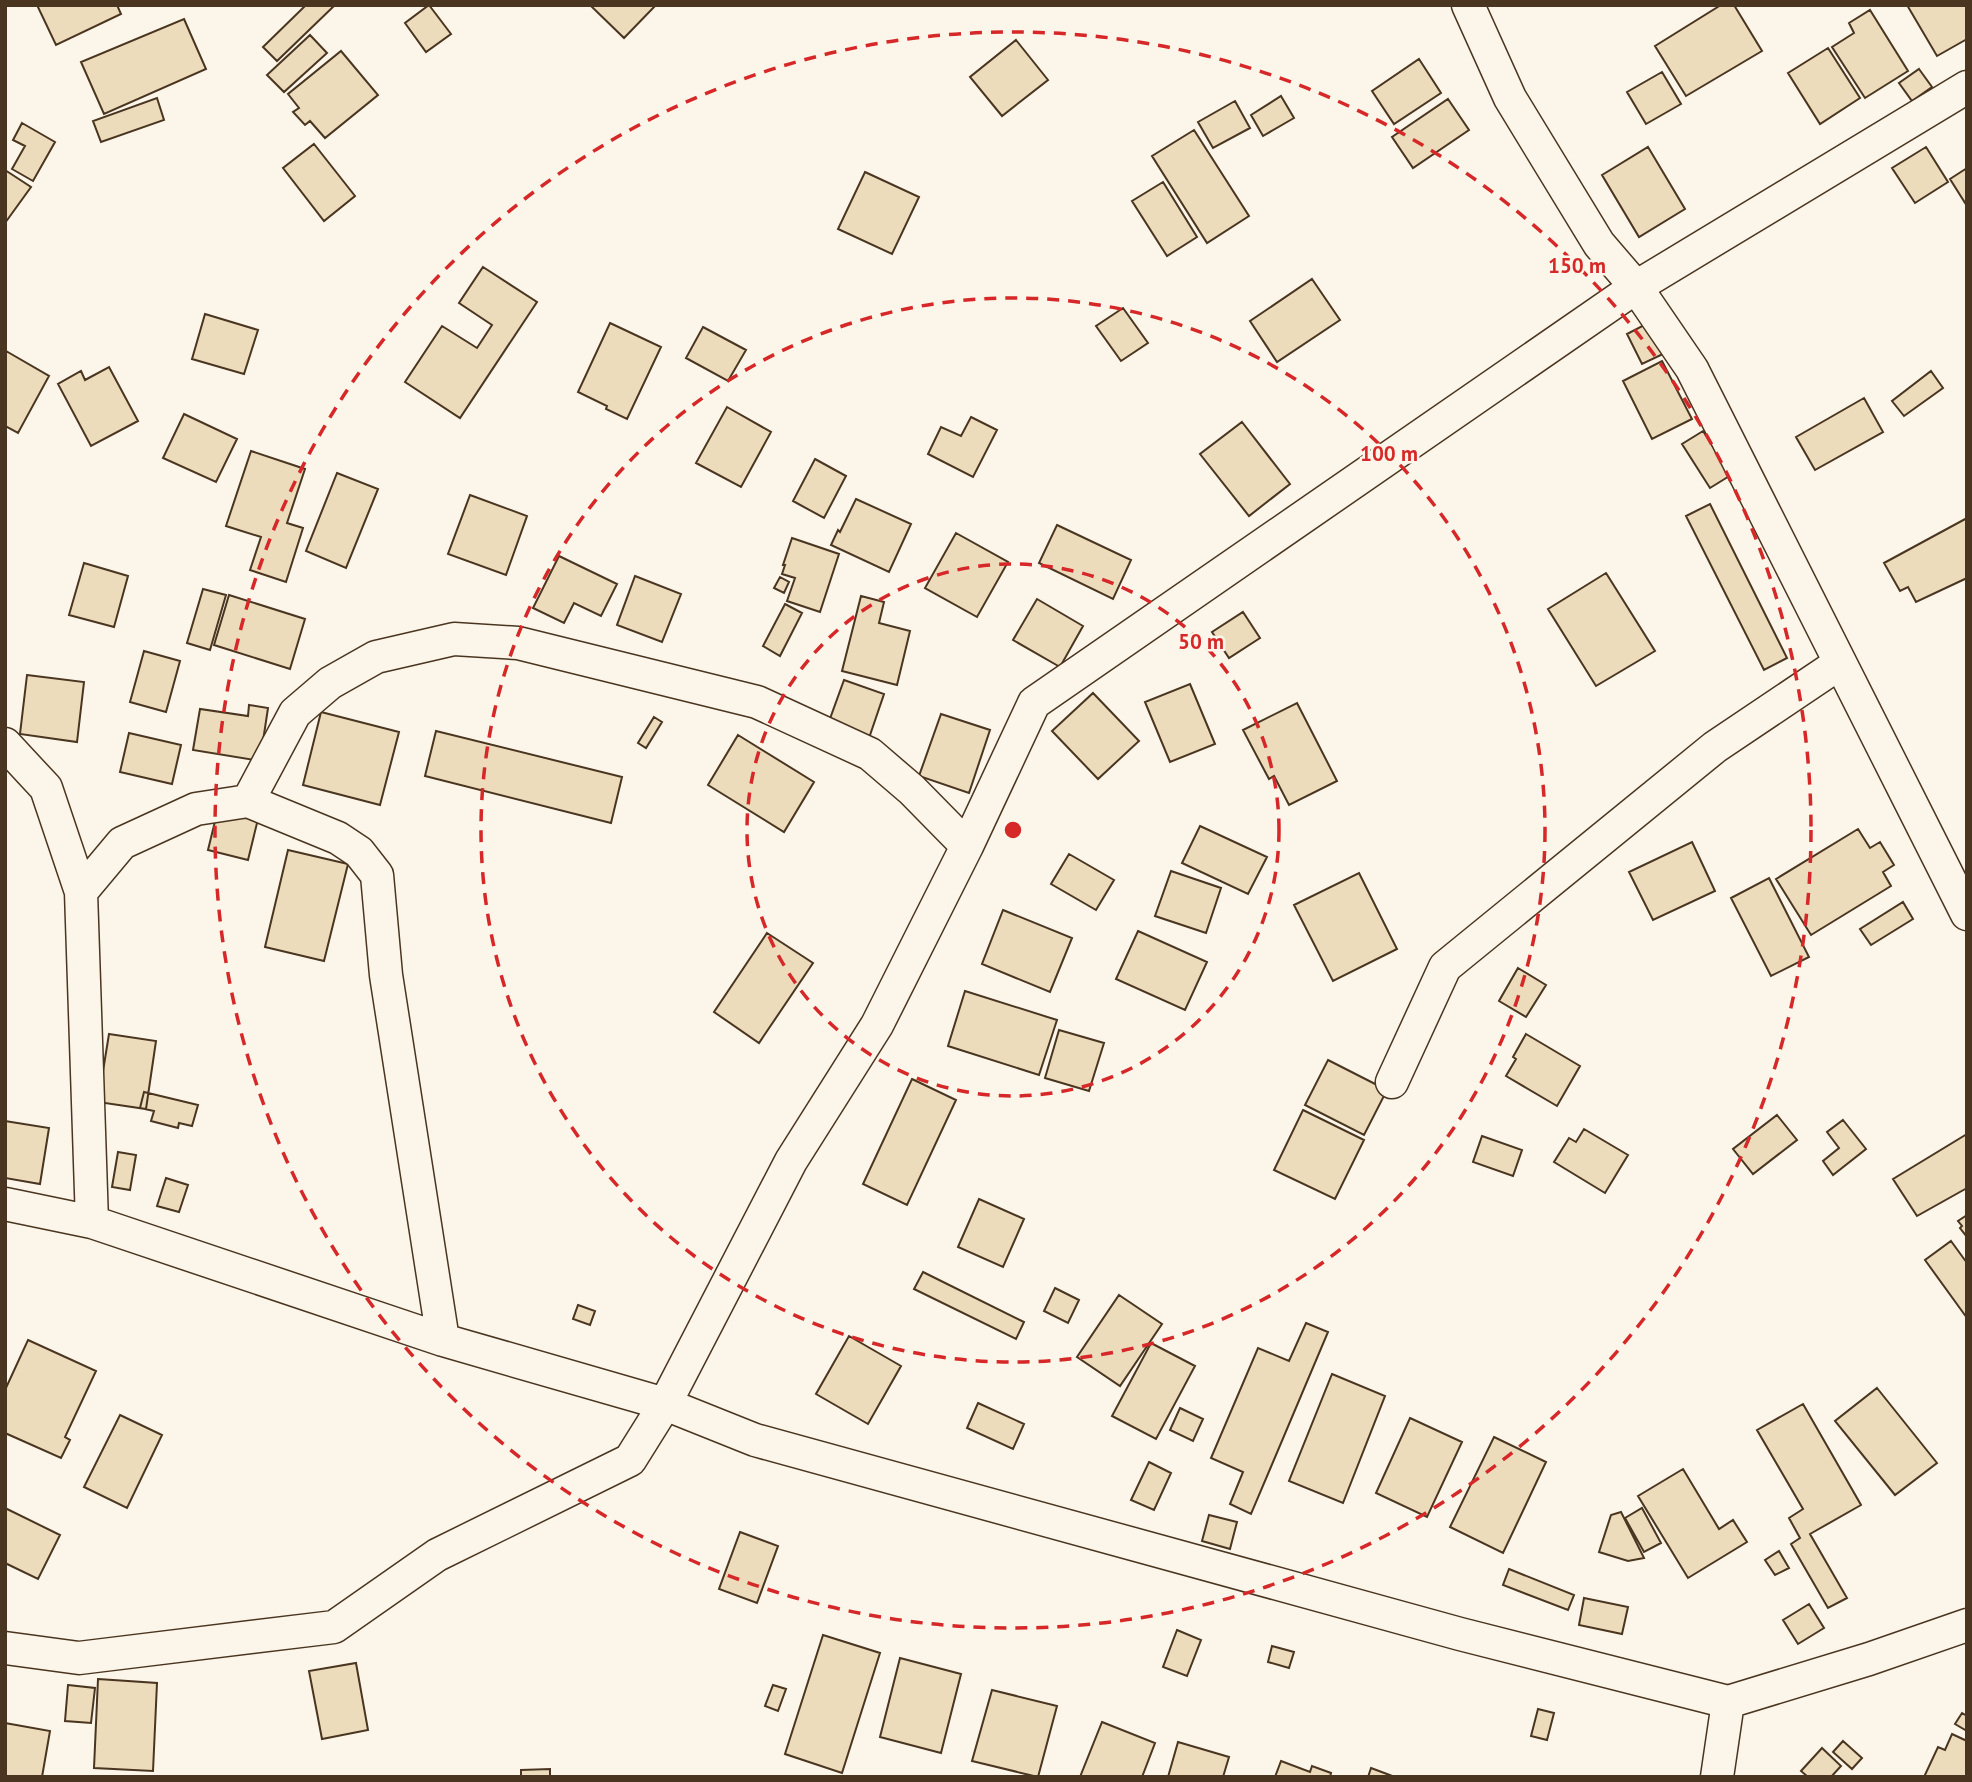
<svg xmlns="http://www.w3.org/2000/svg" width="1972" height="1782" viewBox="0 0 1972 1782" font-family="'PT Sans',sans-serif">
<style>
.building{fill:#ecdcbc;stroke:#4a3520;stroke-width:2}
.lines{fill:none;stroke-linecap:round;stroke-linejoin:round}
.street-casing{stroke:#4a3520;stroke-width:35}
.street{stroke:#fbf6e9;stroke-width:32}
.ring{fill:none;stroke:#d62828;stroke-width:3.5;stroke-dasharray:12 9}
.centre{fill:#d62828;stroke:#fbf6e9;stroke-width:3.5}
.ring-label{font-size:21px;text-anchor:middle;font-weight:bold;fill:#d62828;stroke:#fbf6e9;stroke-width:5;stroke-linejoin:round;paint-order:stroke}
</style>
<rect width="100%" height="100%" fill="#fbf6e9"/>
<!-- building -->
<path class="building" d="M 37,5 L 117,5 L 121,14 L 56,45 Z
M 306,5 L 335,5 L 277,61 L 263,47 Z
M 429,5 L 451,34 L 426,52 L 405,23 Z
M 590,5 L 656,5 L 624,38 Z
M 1721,5 L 1734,5 L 1762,51 L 1686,96 L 1655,46 Z
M 1907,5 L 1967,5 L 1967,39 L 1937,56 Z
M 1870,10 L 1908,71 L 1865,98 L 1832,47 L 1854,33 L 1849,23 Z
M 184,19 L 206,69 L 104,114 L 81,62 Z
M 310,35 L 327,53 L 284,92 L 267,75 Z
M 1016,40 L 1048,80 L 1002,116 L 970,77 Z
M 1828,48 L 1860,98 L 1820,124 L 1788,73 Z
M 341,51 L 378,95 L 325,138 L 310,121 L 305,125 L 293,112 L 299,108 L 288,94 Z
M 1419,59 L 1441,93 L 1394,124 L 1372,91 Z
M 1919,69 L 1932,87 L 1912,101 L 1899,83 Z
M 1662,72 L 1681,104 L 1646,124 L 1627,92 Z
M 1281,96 L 1294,118 L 1263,136 L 1251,115 Z
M 157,98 L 164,120 L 101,142 L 93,121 Z
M 1448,99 L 1469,130 L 1413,168 L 1392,137 Z
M 1235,101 L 1250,128 L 1213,148 L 1198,122 Z
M 22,123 L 55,142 L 33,181 L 12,169 L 25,146 L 13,140 Z
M 1194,130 L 1249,216 L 1207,243 L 1152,156 Z
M 314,144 L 355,196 L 324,221 L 283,168 Z
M 1648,147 L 1685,209 L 1639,237 L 1602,175 Z
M 1926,147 L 1948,182 L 1915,203 L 1892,168 Z
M 1967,168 L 1967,206 L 1950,179 Z
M 5,170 L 31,187 L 5,223 Z
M 865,172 L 919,197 L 892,254 L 838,229 Z
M 1163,182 L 1197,237 L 1167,256 L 1132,201 Z
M 483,267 L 537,302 L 460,418 L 405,382 L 442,326 L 477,348 L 492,325 L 459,303 Z
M 1312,279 L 1340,320 L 1277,362 L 1250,321 Z
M 1123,308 L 1148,343 L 1121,361 L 1096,326 Z
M 205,314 L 258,330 L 244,374 L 192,359 Z
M 610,323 L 661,347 L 627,419 L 606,409 L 607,406 L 578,392 Z
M 1648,323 L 1663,354 L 1642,364 L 1627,334 Z
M 703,327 L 746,350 L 728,381 L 686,358 Z
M 6,351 L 49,376 L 18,433 L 5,426 Z
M 1662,361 L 1692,419 L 1652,439 L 1623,381 Z
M 109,367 L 138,421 L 91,446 L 58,384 L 81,371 L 85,380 Z
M 1931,371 L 1943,388 L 1904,416 L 1892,401 Z
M 1864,398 L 1883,432 L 1815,470 L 1796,437 Z
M 727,407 L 771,432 L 741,487 L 696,463 Z
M 184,414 L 237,439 L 216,482 L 163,458 Z
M 971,417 L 997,430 L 973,477 L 928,454 L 941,427 L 961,436 Z
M 1242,422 L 1290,484 L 1249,516 L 1200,454 Z
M 1703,431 L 1731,475 L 1710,488 L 1682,444 Z
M 251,451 L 305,469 L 287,523 L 303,528 L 286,582 L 250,570 L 261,537 L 226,526 Z
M 815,459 L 846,476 L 824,518 L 793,501 Z
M 337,473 L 378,489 L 346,568 L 306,551 Z
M 470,495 L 527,516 L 506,575 L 448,554 Z
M 856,499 L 911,524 L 889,572 L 831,545 L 838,530 L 840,532 Z
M 1710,504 L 1787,658 L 1764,670 L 1686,516 Z
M 1967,518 L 1967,578 L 1916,602 L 1908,587 L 1900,591 L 1884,563 Z
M 1057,525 L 1131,560 L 1113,599 L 1039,563 Z
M 956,533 L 1008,562 L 977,617 L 925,588 Z
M 792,538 L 839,554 L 820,612 L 787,601 L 795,578 L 782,574 L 785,565 L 783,565 Z
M 559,556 L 617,584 L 601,616 L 574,603 L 564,623 L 533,608 Z
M 84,563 L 128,576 L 114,627 L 69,615 Z
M 1606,573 L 1655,651 L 1596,686 L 1548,609 Z
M 635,576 L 681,594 L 662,642 L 617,625 Z
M 780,577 L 789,582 L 784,593 L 774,588 Z
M 203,589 L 226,595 L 210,650 L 187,643 Z
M 229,595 L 305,619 L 290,669 L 214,645 Z
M 861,596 L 884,602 L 879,623 L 910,631 L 897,685 L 842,671 Z
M 1037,599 L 1083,626 L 1060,667 L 1013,640 Z
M 785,604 L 802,613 L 780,656 L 763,646 Z
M 1243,612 L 1260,638 L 1229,658 L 1212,632 Z
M 144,651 L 180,661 L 166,712 L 130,702 Z
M 27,675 L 84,682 L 77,742 L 20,734 Z
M 844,680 L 884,694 L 868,741 L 827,727 Z
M 1190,684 L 1215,744 L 1170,762 L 1145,702 Z
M 1093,693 L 1139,741 L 1098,779 L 1052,731 Z
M 1297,703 L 1337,781 L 1289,805 L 1274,776 L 1269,779 L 1243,730 Z
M 249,705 L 268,708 L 260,761 L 193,750 L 200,709 L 248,716 Z
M 321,712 L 399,732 L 380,805 L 303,785 Z
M 941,714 L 990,730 L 969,793 L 919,776 Z
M 654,717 L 662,722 L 646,748 L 638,743 Z
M 436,731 L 622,777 L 611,823 L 425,776 Z
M 129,733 L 181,745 L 172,784 L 120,772 Z
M 738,735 L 814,782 L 784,832 L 708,785 Z
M 218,809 L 258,819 L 248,860 L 208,850 Z
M 1200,826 L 1267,857 L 1248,894 L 1182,863 Z
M 1858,829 L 1870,848 L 1880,842 L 1894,865 L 1883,872 L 1891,886 L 1811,935 L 1776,879 Z
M 1692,842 L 1715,891 L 1653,920 L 1629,872 Z
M 288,850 L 348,864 L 324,961 L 265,947 Z
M 1069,854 L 1114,880 L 1096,910 L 1051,884 Z
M 1171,871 L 1221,888 L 1206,933 L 1155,916 Z
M 1359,873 L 1397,949 L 1333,981 L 1294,905 Z
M 1769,878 L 1809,957 L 1771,976 L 1731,898 Z
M 1903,902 L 1913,919 L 1871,945 L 1860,929 Z
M 1003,910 L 1072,938 L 1050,992 L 982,964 Z
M 1138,931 L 1207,962 L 1185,1010 L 1116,979 Z
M 767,933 L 813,963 L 759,1043 L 714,1012 Z
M 1518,968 L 1546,985 L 1526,1017 L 1499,1001 Z
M 965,991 L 1057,1020 L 1039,1075 L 948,1046 Z
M 1059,1030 L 1104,1043 L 1089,1091 L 1045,1078 Z
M 109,1034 L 156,1041 L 146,1109 L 98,1102 Z
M 1526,1034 L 1580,1066 L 1557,1106 L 1506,1076 L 1516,1059 L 1513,1057 Z
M 1328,1060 L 1387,1090 L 1364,1135 L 1305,1105 Z
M 912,1079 L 956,1100 L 907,1205 L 863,1184 Z
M 144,1092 L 198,1105 L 192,1126 L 179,1123 L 178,1128 L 151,1121 L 154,1111 L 140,1108 Z
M 1303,1110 L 1364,1140 L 1335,1199 L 1274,1170 Z
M 1777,1115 L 1797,1140 L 1753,1174 L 1733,1149 Z
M 1843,1120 L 1866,1149 L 1833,1175 L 1823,1161 L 1839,1148 L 1827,1132 Z
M 5,1121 L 49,1128 L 40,1184 L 5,1178 Z
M 1584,1129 L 1628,1155 L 1605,1193 L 1554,1162 L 1569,1138 L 1576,1142 Z
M 1967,1134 L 1967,1188 L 1917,1216 L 1893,1179 Z
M 1482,1136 L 1522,1150 L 1513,1176 L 1473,1162 Z
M 118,1152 L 136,1155 L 130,1190 L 112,1187 Z
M 166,1178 L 188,1185 L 179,1212 L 157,1206 Z
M 979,1199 L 1024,1219 L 1003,1267 L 958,1247 Z
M 1967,1215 L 1967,1237 L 1960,1228 L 1962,1226 L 1958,1221 Z
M 1951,1241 L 1967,1263 L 1967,1318 L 1925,1260 Z
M 923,1272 L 1024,1322 L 1016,1339 L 914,1289 Z
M 1055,1288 L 1079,1300 L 1068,1323 L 1044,1311 Z
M 1119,1295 L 1162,1324 L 1120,1386 L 1077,1357 Z
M 578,1305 L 595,1311 L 590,1325 L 573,1319 Z
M 1306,1323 L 1328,1332 L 1251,1514 L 1230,1504 L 1243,1472 L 1211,1458 L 1258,1348 L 1289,1361 Z
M 849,1336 L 901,1366 L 868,1424 L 816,1394 Z
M 28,1340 L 96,1371 L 65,1437 L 70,1440 L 61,1458 L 5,1433 L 5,1390 Z
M 1151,1343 L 1195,1366 L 1156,1439 L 1112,1416 Z
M 1332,1374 L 1385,1396 L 1343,1503 L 1289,1481 Z
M 1877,1388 L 1937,1463 L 1895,1495 L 1835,1421 Z
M 978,1403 L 1024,1424 L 1013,1449 L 967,1428 Z
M 1803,1404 L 1861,1505 L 1810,1534 L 1847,1598 L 1828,1608 L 1791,1544 L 1800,1538 L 1789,1518 L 1803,1509 L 1757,1430 Z
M 1180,1408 L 1203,1419 L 1193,1441 L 1170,1430 Z
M 120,1415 L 162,1435 L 127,1508 L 84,1487 Z
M 1410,1418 L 1462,1442 L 1427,1517 L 1376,1493 Z
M 1494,1437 L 1546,1462 L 1503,1553 L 1450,1527 Z
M 1149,1462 L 1171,1473 L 1154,1510 L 1131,1500 Z
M 1683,1469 L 1719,1529 L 1733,1520 L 1747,1542 L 1688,1578 L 1638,1496 Z
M 5,1508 L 60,1535 L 38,1579 L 5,1563 Z
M 1642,1508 L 1661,1543 L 1644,1552 L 1625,1518 Z
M 1621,1512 L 1644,1558 L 1628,1561 L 1599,1552 L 1611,1515 Z
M 1209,1515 L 1237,1522 L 1230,1549 L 1202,1541 Z
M 740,1532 L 778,1546 L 757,1603 L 719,1589 Z
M 1779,1551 L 1789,1568 L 1775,1575 L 1765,1560 Z
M 1509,1569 L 1574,1595 L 1568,1610 L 1503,1585 Z
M 1584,1598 L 1628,1607 L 1622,1634 L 1579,1625 Z
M 1809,1604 L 1824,1628 L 1798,1644 L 1783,1620 Z
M 1177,1630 L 1201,1640 L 1187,1676 L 1163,1667 Z
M 823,1635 L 880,1653 L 842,1773 L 785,1754 Z
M 1272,1646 L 1294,1652 L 1289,1668 L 1268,1662 Z
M 900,1658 L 961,1674 L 941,1753 L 880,1737 Z
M 356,1663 L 368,1730 L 322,1739 L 309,1671 Z
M 98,1679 L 157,1683 L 153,1771 L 94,1768 Z
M 68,1685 L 95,1688 L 91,1723 L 65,1721 Z
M 773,1685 L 786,1689 L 778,1711 L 765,1706 Z
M 992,1690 L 1057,1706 L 1038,1777 L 972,1761 Z
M 1538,1709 L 1554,1713 L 1547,1740 L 1531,1736 Z
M 1962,1713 L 1967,1716 L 1967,1731 L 1955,1724 Z
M 1102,1722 L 1155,1743 L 1142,1777 L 1080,1777 Z
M 5,1723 L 50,1731 L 42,1777 L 5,1777 Z
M 1952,1734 L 1967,1741 L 1967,1777 L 1924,1777 L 1938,1747 L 1945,1750 Z
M 1843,1741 L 1862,1758 L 1852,1769 L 1833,1752 Z
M 1178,1742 L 1229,1757 L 1223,1777 L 1168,1777 Z
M 1822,1748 L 1841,1766 L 1831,1777 L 1808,1777 L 1801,1771 Z
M 1281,1761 L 1310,1772 L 1312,1766 L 1331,1773 L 1330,1777 L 1275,1777 Z
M 1371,1768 L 1395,1777 L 1368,1777 Z
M 550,1769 L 550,1777 L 521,1777 L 521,1770 Z"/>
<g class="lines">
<defs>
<path id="street" d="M 1468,5 L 1510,98 L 1599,244 L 1636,287 L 1692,369 L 1967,914
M 5,744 L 46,788 L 81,892 L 92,1222
M 967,846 L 1034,703 L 1636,287 L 1967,87
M 81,892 L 122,843 L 196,809 L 248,801 L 338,838 L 359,852 L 377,875 L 386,975 L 443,1340
M 1392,1082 L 1445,967 L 1715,747 L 1840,663
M 5,1204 L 92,1222 L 443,1340 L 665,1404 L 755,1440 L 1460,1634 L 1728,1702 L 1869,1659 L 1967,1625
M 5,1648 L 79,1658 L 334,1627 L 437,1555 L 630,1460 L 665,1404 L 791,1161 L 877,1025 L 967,846 L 912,790 L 870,754 L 757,702 L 518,643 L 454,639 L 376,657 L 330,683 L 295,713 L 248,801
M 1717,1777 L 1728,1702"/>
</defs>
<!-- street casing -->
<use href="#street" class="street-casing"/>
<!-- street -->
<use href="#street" class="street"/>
</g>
<!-- distance rings -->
<g class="ring">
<circle cx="1013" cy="830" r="266"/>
<circle cx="1013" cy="830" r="532"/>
<circle cx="1013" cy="830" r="798"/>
</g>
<circle cx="1013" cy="830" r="10" class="centre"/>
<g class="ring-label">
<text x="1577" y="273">150 m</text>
<text x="1389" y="461">100 m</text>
<text x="1201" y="649">50 m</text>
</g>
<!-- border -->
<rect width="1972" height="1782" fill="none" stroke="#4a3520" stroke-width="14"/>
</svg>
